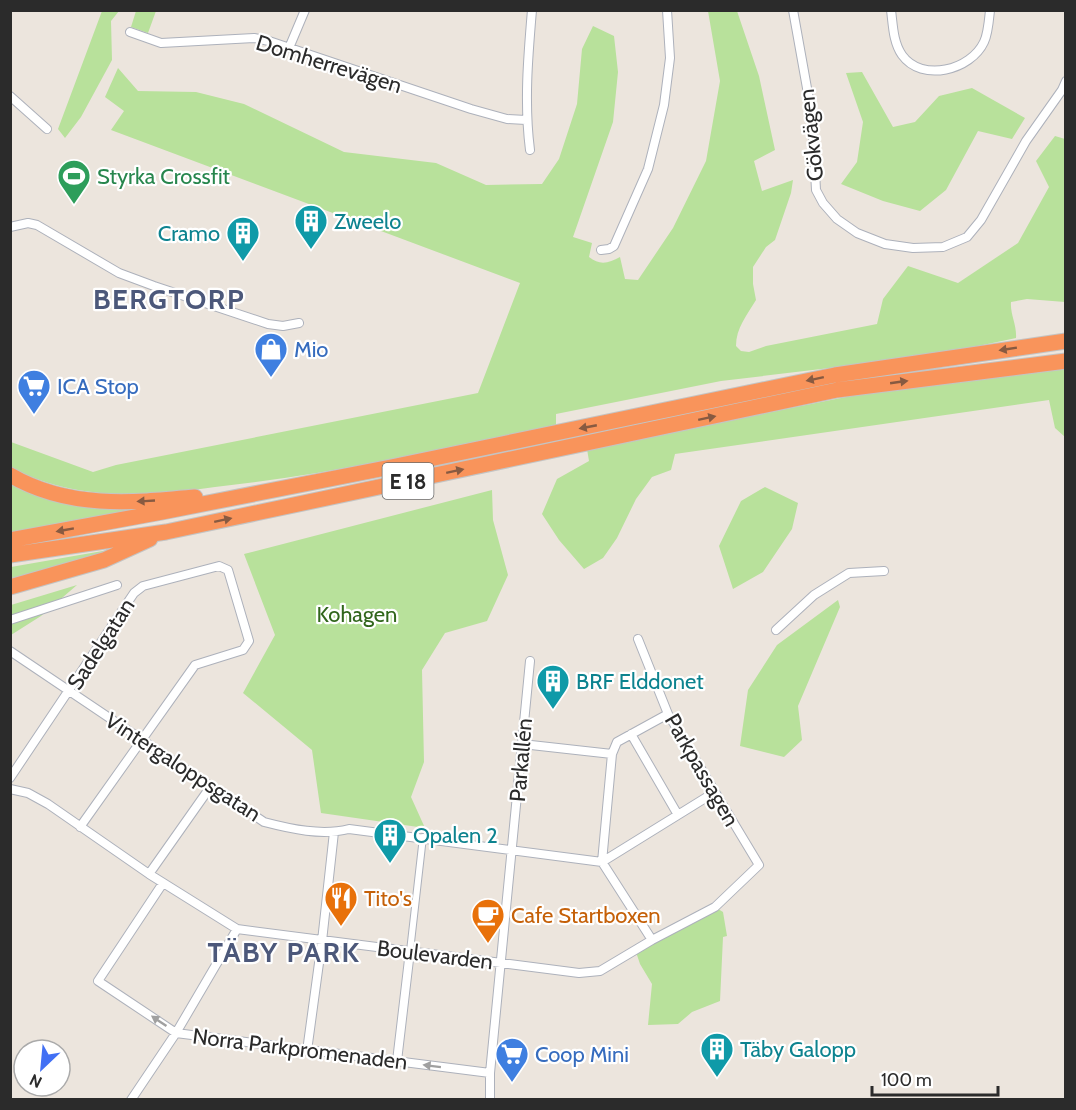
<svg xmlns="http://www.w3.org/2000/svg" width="1076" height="1110" viewBox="0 0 1076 1110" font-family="Cabin,sans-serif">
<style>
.green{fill:#b8e19b}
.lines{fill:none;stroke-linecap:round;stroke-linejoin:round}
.pedestrian-casing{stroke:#adb1bb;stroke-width:8}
.minor-casing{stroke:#adb1bb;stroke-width:10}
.motorway-casing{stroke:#c4c4c4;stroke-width:17}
.pedestrian{stroke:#fff;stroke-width:6}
.minor{stroke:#fff;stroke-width:8}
.motorway{stroke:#f9945b;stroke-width:15}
.oneway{fill:#885a41}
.oneway2{fill:#a0a0a0}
.labels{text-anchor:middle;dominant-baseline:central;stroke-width:4.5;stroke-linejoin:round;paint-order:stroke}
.shield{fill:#fff;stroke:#6b6b6b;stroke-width:1.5}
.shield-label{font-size:21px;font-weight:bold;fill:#2b2b2b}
.street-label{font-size:22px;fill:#2b2b2b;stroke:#fff}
.leisure-label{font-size:22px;fill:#27864d;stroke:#fff;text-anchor:start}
.culture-label{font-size:22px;fill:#0d838f;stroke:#fff;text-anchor:start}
.shop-label{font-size:22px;fill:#366cbe;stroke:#fff;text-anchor:start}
.park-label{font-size:22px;fill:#31661c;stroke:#fff}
.food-label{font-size:22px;fill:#c56008;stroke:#fff;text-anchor:start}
.district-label{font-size:28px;font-weight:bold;letter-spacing:1.5px;fill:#4c587a;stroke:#fff}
</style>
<rect width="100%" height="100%" fill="#ece5dd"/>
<!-- green -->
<path class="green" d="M 102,11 L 119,11 L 111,21 L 112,60 L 81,117 L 65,138 L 58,129 Z
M 136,11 L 156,11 L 148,33 L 131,27 Z
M 708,11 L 737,11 L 759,76 L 775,150 L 754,161 L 762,191 L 793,180 L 791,193 L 775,240 L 766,247 L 753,267 L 753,284 L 756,300 C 747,315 736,328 736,346 L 741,351 L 749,352 L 766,346 L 877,324 L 883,299 L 908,266 L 958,283 L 1018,243 L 1049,187 L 1036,161 L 1055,136 L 1065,139 L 1065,302 L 1027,299 L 1011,302 C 1010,314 1017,325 1016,338 L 931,356 L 721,381 L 556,414 L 556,426 C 443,448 330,475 215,487 C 189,490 160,496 134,495 C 92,494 47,488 11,467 L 11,442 L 93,472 L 116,465 L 478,393 L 520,283 L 111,130 L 124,111 L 105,97 L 118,68 L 138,91 L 196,92 L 244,104 L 344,152 L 436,163 L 486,185 L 542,184 L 559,159 L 577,104 L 582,49 L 593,26 L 614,36 L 618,72 L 613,122 L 573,237 L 592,243 L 589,257 C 600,266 609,263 620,257 L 625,279 L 638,280 L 673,228 L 706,161 L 720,81 Z
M 862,72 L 893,127 L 915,122 L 939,96 L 972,88 L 1025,118 L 1012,139 L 978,131 L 946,190 L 920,211 L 883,201 L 841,184 L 857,162 L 863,122 L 846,73 Z
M 1065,369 L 1065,437 L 1055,428 L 1049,400 L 675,454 L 671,470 L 652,477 L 636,499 L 617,538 L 603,558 L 584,569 L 559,540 L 542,514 L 557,479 L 589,461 L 587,449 L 866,393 L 989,376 Z
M 10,484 L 55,500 L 133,508 L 134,510 L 11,532 Z
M 765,487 L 798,503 L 792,529 L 763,572 L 733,589 L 719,546 L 741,501 Z
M 492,490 L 493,520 L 508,575 L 487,621 L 445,633 L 422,670 L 424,762 L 411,797 L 425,828 L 321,813 L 312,750 L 243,693 L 275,635 L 244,554 Z
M 114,549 L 55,571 L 11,582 L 11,567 Z
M 77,585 L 41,616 L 11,635 L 11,605 Z
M 838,600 L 840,607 L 798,706 L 802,740 L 784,757 L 740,746 L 748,690 L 777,645 Z
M 715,907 L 723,912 L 727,936 L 723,937 L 720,1001 L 692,1012 L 678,1024 L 648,1025 L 652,984 L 640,964 L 635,949 Z"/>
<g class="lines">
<defs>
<path id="pedestrian" d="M 410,951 L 423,837"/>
<path id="minor" d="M 793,10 L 812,116 L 816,190 L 823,203 L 837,219 L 857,233 L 885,244 L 913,248 L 943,247 L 967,237 L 981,220 L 1026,141 L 1062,90 L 1066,81
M 891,10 C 893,25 893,42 902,55 C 922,83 971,70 984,42 C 988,34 989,20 990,10
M 130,32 L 161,43 L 254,38 L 269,41 L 471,109 L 507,119 L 526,120
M 289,48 L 305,10
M 10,96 L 47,129
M 530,150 C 524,103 528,57 532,10
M 10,227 L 28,223 L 37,225 L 119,273 L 154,286 L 268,324 L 283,326 L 299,323
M 601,250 L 609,249 L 614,246 L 648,169 L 664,105 L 670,58 L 667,10
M 10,620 L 117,585
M 776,630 L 814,595 L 849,573 L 884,571
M 10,651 L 264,822 C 291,829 322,836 349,829 L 602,862 L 652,940
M 631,734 L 678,815
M 522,744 L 612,754
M 10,778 L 134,593 L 143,586 L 219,566 L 228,570 L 249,641 L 243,650 L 195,665 L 80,827
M 10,789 L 28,793 L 48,804 L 149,874 L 237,929 L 579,973 L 600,971 L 652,940 L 715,907 L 759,865 L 668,714 L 638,639
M 602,862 L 612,754 L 617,742 L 668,714
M 602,862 L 715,792
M 149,874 L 211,786
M 163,883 L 98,981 L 176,1033 L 490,1073
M 307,1051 L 322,941 L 334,832
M 397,1061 L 410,951
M 131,1100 L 176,1033 L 237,929
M 490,1100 L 490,1073 L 530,661"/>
<path id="motorway" d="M 10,475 C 68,509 131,503 195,497
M 10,540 L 162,512 L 391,467 L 835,375 L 1066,341
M 10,555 L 166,532 L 837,390 L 1066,361
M 10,587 L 104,560 L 150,539"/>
</defs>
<!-- pedestrian casing -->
<use href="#pedestrian" class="pedestrian-casing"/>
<!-- minor casing -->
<use href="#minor" class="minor-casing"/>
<!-- motorway casing -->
<use href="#motorway" class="motorway-casing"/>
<!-- pedestrian -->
<use href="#pedestrian" class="pedestrian"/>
<!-- minor -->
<use href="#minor" class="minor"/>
<!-- motorway -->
<use href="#motorway" class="motorway"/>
</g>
<!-- one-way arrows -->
<defs><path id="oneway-solid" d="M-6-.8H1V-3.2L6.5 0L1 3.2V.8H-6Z" transform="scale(1.5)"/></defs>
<g class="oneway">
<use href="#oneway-solid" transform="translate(1008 349) rotate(171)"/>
<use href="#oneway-solid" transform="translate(815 379) rotate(168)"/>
<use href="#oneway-solid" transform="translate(899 382) rotate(-8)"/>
<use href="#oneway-solid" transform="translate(707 418) rotate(-12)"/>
<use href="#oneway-solid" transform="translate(588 427) rotate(169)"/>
<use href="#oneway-solid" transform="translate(455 471) rotate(-12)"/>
<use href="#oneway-solid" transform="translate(146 501) rotate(177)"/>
<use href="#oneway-solid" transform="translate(223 520) rotate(-12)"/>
<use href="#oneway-solid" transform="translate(65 530) rotate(170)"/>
</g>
<g class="oneway2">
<use href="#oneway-solid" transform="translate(159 1021) rotate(-146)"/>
<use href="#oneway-solid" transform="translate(432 1066) rotate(-173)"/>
</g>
<!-- icons -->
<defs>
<symbol id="stadium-pin" viewBox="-11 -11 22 30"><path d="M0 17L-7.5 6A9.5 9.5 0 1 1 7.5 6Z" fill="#2e9e5b" stroke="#fff"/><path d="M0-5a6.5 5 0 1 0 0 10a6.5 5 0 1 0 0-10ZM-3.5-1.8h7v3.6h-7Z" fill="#fff"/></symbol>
<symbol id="building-pin" viewBox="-11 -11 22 30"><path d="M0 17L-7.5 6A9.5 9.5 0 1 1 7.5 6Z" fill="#0f9aa8" stroke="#fff"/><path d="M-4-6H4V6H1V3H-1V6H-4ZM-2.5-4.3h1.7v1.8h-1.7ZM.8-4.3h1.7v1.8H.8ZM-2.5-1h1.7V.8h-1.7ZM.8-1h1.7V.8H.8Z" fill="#fff"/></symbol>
<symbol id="shop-pin" viewBox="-11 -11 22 30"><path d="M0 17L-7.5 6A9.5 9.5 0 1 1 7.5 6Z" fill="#3f7fe0" stroke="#fff"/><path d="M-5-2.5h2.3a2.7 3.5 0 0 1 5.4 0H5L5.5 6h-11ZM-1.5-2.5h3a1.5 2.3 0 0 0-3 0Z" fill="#fff"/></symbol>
<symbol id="supermarket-pin" viewBox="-11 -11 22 30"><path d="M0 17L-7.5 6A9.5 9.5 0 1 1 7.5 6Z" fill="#3f7fe0" stroke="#fff"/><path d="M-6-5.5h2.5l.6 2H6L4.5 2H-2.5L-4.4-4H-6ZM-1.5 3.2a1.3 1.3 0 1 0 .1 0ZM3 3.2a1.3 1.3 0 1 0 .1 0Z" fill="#fff"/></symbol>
<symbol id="restaurant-pin" viewBox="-11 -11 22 30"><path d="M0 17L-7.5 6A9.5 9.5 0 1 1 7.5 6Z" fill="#e8710a" stroke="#fff"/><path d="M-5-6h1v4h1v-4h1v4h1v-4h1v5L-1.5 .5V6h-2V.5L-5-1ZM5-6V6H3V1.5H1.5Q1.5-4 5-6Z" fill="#fff"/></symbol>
<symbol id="cafe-pin" viewBox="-11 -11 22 30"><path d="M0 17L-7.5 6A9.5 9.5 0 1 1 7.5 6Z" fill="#e8710a" stroke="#fff"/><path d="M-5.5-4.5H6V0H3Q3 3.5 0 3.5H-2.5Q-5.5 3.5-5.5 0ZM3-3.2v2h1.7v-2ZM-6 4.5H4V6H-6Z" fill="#fff"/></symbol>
</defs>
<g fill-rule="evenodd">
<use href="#stadium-pin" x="55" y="157" width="38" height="52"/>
<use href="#building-pin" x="292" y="202" width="38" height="52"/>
<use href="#building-pin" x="224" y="214" width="38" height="52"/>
<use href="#shop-pin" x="252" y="330" width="38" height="52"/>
<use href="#supermarket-pin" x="15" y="367" width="38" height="52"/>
<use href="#building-pin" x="534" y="662" width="38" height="52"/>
<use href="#building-pin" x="371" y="816" width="38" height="52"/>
<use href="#restaurant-pin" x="322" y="879" width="38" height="52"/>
<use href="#cafe-pin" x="469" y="896" width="38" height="52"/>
<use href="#building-pin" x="698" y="1030" width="38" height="52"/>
<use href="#supermarket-pin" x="493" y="1035" width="38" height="52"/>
</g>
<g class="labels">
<!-- shield labels -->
<rect class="shield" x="382.5" y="463" width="51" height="36" rx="4.5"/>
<g class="shield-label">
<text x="408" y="481">E 18</text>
</g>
<!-- street labels -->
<g class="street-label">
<text transform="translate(329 64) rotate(17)">Domherrevägen</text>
<text transform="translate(811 135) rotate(-96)">Gökvägen</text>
<text transform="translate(101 644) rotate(-57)">Sadelgatan</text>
<text transform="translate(521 760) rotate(-85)">Parkallén</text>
<text transform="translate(183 767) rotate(33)">Vintergaloppsgatan</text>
<text transform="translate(702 770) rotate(60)">Parkpassagen</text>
<text transform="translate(435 955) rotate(7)">Boulevarden</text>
<text transform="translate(300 1049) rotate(7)">Norra Parkpromenaden</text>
</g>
<!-- leisure labels -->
<g class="leisure-label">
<text x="97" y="176">Styrka Crossfit</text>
</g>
<!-- culture labels -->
<g class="culture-label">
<text x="334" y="221">Zweelo</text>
<text x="220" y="233" text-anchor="end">Cramo</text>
<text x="576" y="681">BRF Elddonet</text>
<text x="413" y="835">Opalen 2</text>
<text x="740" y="1049">Täby Galopp</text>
</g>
<!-- shop labels -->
<g class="shop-label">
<text x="294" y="349">Mio</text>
<text x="57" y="386">ICA Stop</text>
<text x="535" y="1054">Coop Mini</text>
</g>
<!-- park labels -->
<g class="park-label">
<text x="357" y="614">Kohagen</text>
</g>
<!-- food labels -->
<g class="food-label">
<text x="364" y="898">Tito's</text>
<text x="511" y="915">Cafe Startboxen</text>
</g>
<!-- district labels -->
<g class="district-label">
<text x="169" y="299">BERGTORP</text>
<text x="284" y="952">TÄBY PARK</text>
</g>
</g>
<!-- border -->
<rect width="1076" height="1110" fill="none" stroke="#2b2b2b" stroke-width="24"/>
<!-- north arrow -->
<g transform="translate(42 1068) rotate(206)"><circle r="28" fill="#ffffff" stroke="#aaaaaa" stroke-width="1.5"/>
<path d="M0-4.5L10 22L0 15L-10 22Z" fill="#4270f4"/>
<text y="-9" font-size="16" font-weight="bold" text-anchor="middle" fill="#2b2b2b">N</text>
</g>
<!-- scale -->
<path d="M872 1086v9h126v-9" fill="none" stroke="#2b2b2b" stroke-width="3"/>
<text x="881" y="1086" font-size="18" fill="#2b2b2b" stroke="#ffffff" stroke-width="4.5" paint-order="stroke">100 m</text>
</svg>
